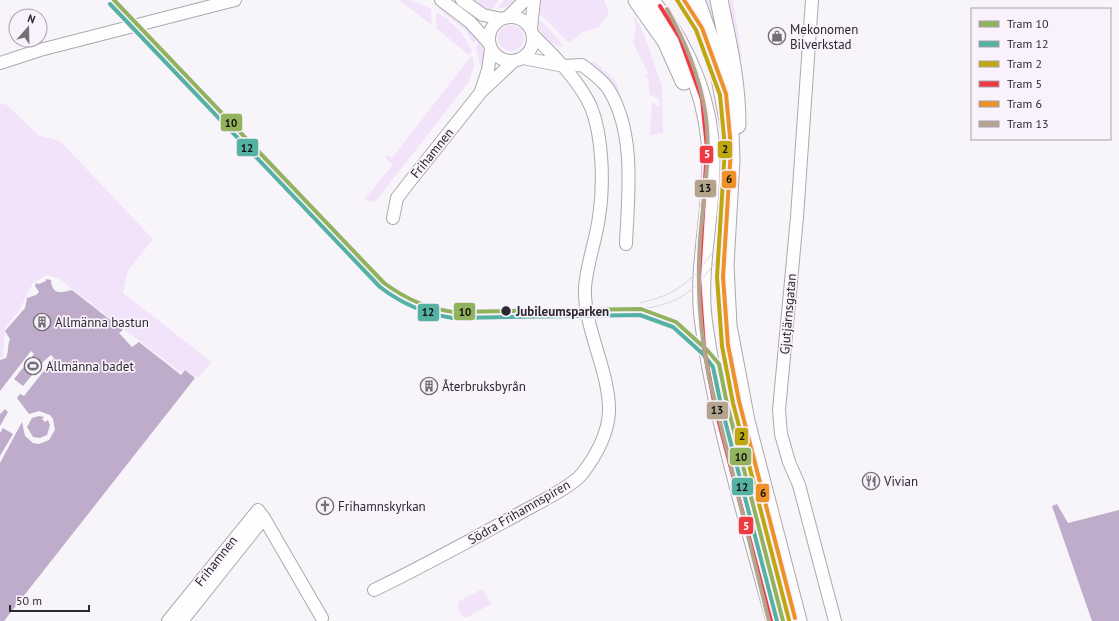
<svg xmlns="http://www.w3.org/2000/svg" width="1119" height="621" viewBox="0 0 1119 621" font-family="'PT Sans',sans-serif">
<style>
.green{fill:#f2e3fb}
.water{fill:#bfaccb}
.pier{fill:#f8f5fa;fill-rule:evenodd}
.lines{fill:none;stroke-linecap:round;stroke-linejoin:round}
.minor-casing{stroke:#aba9ac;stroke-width:14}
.secondary-casing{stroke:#aba9ac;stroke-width:19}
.minor{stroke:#fefefe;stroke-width:12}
.secondary{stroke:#fefefe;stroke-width:17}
.tram{stroke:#d8d6d8;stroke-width:1}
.tram-1-casing{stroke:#f9f2fd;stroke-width:7}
.tram-2-casing{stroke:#f9f2fd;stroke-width:7}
.tram-3-casing{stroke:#f9f2fd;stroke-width:7}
.tram-4-casing{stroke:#f9f2fd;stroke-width:7}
.tram-5-casing{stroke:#f9f2fd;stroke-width:7}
.tram-6-casing{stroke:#f9f2fd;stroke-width:7}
.tram-1{stroke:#92b35e;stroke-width:4}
.tram-2{stroke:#55b2a2;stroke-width:4}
.tram-3{stroke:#bea710;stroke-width:4}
.tram-4{stroke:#ee3a41;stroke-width:4}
.tram-5{stroke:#ed9227;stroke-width:4}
.tram-6{stroke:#b4a48e;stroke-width:4}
.stop-dot{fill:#2b292d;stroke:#f9f2fd;stroke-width:1.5}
.labels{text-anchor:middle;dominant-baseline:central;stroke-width:3.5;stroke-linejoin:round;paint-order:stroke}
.poi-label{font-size:13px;fill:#2b292d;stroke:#f9f2fd;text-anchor:start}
.street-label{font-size:13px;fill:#2b292d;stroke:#f9f2fd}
.stop-label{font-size:13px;font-weight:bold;fill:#2b292d;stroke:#f9f2fd;text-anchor:start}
.line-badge{stroke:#f9f2fd;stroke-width:1.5}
.badge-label{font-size:11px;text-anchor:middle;font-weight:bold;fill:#fff}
.pale-badge-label{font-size:11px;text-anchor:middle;font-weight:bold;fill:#111}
</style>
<rect width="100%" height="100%" fill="#f8f5fa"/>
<!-- green -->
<path class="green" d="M 399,0 L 410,0 L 431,9 L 432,25 Z
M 473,0 L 499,0 L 492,10 L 482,7 Z
M 504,0 L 515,0 L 517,2 L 511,6 L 497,9 Z
M 539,0 L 604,0 L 609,14 L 598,28 L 584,31 L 569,43 L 543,17 L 536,13 Z
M 702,0 L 715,0 L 732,76 Z
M 724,0 L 733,0 L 742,58 L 736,60 Z
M 439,6 L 470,28 L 478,37 L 474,44 L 466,31 L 438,8 Z
M 436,12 C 452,20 465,35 472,51 L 469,55 L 436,28 Z
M 633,16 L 635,17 L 644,34 L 662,86 L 663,133 L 650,135 L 652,102 L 659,107 L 661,104 L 658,98 L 650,95 L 648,79 L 645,75 L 648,75 L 648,73 L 633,43 L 636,28 Z
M 536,18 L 545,24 L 563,45 L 561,47 C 546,43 539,33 536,18 Z
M498 38a13 13 0 1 1 26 0a13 13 0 1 1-26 0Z
M 479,40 C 485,46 485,58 484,66 L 480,65 L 476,48 Z
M 472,55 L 474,66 L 469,82 L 375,202 L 364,200 L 393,164 L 385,158 L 388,155 L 392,158 Z
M 594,61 L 616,81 L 620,95 L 609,82 L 589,64 Z
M 0,103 L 7,105 L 38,135 L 60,141 L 153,239 L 128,271 L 123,293 L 212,362 L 198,378 L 185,370 L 180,372 L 58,278 L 47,275 L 33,283 L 19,311 L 5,328 L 3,357 L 0,358 Z
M 482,589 L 491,604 L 468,617 L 463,617 L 458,609 L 458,602 Z"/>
<!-- water -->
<path class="water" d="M 46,279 L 51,280 C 52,295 60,293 72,290 L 123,330 L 119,333 L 132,347 L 139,342 L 181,375 L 185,370 L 195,378 L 4,621 L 0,621 L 0,360 L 6,358 C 9,352 7,346 10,339 L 5,331 L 25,308 L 27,298 L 36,295 L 39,292 L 35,286 L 36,283 L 39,284 L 46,281 Z
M 1057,504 L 1068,523 L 1119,510 L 1119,621 L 1092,621 L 1052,506 Z"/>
<!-- pier -->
<path class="pier" d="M 31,351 L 34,354 L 14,379 L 23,386 L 44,361 L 51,355 L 54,358 L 24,396 L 20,394 L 17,398 L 29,414 L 39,411 L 50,415 L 53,419 L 55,430 L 49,440 L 39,444 L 33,443 L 25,436 L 22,422 L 0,463 L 0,456 L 13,434 L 3,428 L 0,433 L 0,426 L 8,412 L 5,409 L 0,414 L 0,391 ZM 39,416 L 44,417 L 42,419 L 45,422 L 48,420 L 50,425 L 47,435 L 40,438 L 33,437 L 27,427 L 32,418 Z"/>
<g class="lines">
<defs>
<path id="minor" d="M 441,0 L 470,22 L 489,43
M 462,0 L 483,15 L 502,19
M 812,0 L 797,217 L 779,410 L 781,434 L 789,462 L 799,485 L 835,621
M489 39a22 22 0 1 1 44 0a22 22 0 1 1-44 0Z
M 508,17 L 525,0
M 531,28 L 534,0
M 523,58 L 564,66 L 582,65 C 591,72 603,80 609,90 C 636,134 628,195 626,244
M 0,63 L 40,50 L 235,0
M 481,91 L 488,70 L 491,49
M 393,218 L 397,198 L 407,185 L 481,92 L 514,61
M 374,590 C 424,566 473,539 522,512 C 538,503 571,487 582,474 C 595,457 608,434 609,412 C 610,371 583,327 585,287 C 587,263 596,240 599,217 C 604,185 603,137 591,107 C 578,79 555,57 533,35
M 168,621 L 258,510 L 264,518 L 322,618
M 182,621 L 264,518"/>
<path id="secondary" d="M 637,0 L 666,41 L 684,81
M 650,0 C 689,47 712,106 711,167 C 711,220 696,272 704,325 C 718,425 749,523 775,621
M 696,0 L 716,56 L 730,131 L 731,160 L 725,265 L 728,326 L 746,421 L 798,621
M 719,0 C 728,44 737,80 737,125"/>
</defs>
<!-- minor casing -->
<use href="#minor" class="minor-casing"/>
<!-- secondary casing -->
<use href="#secondary" class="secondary-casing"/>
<!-- minor -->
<use href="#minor" class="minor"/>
<!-- secondary -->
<use href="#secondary" class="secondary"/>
<!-- tram -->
<path class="tram" d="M 640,303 C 677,294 689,284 712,253
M 641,309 C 682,303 693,292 717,260"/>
<defs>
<path id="tram-1" d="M 114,0 L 384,283 C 406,299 426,308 453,312 L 641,309 L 676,322 L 707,350 L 719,364 L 727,404 L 783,621"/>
<path id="tram-2" d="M 110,4 L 380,287 C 402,304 425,314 453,318 L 640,315 L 673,327 L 703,354 L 713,367 L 721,405 L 777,621"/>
<path id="tram-3" d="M 677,0 L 696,30 L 720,95 L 725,148 L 717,277 L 722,346 L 733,403 L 789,620"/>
<path id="tram-4" d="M 660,6 L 680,38 L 702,99 L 707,148 L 699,278 L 704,348 L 715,407 L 771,621"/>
<path id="tram-5" d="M 684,0 L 702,28 L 726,94 L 731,148 L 723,277 L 728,345 L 739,401 L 795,618"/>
<path id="tram-6" d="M 667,9 C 685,41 699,75 705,111 C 712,154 703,198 700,241 C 697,287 700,333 709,377 L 769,621"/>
</defs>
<!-- tram-1 casing -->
<use href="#tram-1" class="tram-1-casing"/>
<!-- tram-2 casing -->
<use href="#tram-2" class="tram-2-casing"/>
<!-- tram-3 casing -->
<use href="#tram-3" class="tram-3-casing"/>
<!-- tram-4 casing -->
<use href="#tram-4" class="tram-4-casing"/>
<!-- tram-5 casing -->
<use href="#tram-5" class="tram-5-casing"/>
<!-- tram-6 casing -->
<use href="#tram-6" class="tram-6-casing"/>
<!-- tram-1 -->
<use href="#tram-1" class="tram-1"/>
<!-- tram-2 -->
<use href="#tram-2" class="tram-2"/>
<!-- tram-3 -->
<use href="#tram-3" class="tram-3"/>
<!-- tram-4 -->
<use href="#tram-4" class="tram-4"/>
<!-- tram-5 -->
<use href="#tram-5" class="tram-5"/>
<!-- tram-6 -->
<use href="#tram-6" class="tram-6"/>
</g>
<!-- icons -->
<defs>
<symbol id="shop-ring" viewBox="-11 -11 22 22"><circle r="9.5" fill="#f9f2fd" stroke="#737075" stroke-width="1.5"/><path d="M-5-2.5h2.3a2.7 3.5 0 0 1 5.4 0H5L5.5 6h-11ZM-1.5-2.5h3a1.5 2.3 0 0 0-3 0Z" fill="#737075"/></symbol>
<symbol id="building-ring" viewBox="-11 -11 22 22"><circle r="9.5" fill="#f9f2fd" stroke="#737075" stroke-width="1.5"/><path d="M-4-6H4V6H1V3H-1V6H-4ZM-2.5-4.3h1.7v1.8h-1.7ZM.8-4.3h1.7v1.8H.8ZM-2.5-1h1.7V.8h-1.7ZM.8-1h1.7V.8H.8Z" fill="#737075"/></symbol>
<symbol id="stadium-ring" viewBox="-11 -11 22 22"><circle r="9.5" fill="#f9f2fd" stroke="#737075" stroke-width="1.5"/><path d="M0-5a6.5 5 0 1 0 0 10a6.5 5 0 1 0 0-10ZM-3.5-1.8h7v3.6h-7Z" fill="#737075"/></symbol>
<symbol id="restaurant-ring" viewBox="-11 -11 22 22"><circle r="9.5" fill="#f9f2fd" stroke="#737075" stroke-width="1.5"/><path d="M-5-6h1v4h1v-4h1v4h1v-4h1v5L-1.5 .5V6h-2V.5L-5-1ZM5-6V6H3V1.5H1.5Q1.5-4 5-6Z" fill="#737075"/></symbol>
<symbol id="church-ring" viewBox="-11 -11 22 22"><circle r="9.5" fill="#f9f2fd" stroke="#737075" stroke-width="1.5"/><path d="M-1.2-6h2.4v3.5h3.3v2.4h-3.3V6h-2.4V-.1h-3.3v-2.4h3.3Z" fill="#737075"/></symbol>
</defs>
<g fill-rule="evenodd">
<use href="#shop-ring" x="767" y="26" width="20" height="20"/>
<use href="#building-ring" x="32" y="312" width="20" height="20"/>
<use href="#stadium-ring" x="23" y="356" width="20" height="20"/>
<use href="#building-ring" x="419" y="376" width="20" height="20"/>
<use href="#restaurant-ring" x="861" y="471" width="20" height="20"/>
<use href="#church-ring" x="315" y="496" width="20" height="20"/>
</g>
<!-- markers -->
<circle class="stop-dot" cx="506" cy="311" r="5.5"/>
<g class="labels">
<!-- poi labels -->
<g class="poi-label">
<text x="790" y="29">Mekonomen<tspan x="790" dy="15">Bilverkstad</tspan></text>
<text x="55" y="322">Allmänna bastun</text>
<text x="46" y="366">Allmänna badet</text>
<text x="442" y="386">Återbruksbyrån</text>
<text x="884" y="481">Vivian</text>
<text x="338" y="506">Frihamnskyrkan</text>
</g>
<!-- street labels -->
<g class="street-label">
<text transform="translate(432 153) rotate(-51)">Frihamnen</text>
<text transform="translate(788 314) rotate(-85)">Gjutjärnsgatan</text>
<text transform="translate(519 512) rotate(-30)">Södra Frihamnspiren</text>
<text transform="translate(216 561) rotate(-52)">Frihamnen</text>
</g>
<!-- stop labels -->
<g class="stop-label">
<text x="516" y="311">Jubileumsparken</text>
</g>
</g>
<g class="line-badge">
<rect x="220" y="113" width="23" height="19" rx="4" fill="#92b35e"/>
<rect x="236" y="138" width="23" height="19" rx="4" fill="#55b2a2"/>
<rect x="717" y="140" width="16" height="19" rx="4" fill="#bea710"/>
<rect x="699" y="145" width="15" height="19" rx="4" fill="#ee3a41"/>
<rect x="721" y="170" width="16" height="19" rx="4" fill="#ed9227"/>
<rect x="694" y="179" width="23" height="19" rx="4" fill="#b4a48e"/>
<rect x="453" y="302" width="23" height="19" rx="4" fill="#92b35e"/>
<rect x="417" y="303" width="23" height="19" rx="4" fill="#55b2a2"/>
<rect x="706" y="401" width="23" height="19" rx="4" fill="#b4a48e"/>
<rect x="734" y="427" width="15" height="19" rx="4" fill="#bea710"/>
<rect x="729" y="447" width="23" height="19" rx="4" fill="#92b35e"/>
<rect x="731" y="477" width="23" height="19" rx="4" fill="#55b2a2"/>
<rect x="755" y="483" width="15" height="20" rx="4" fill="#ed9227"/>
<rect x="738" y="516" width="16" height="19" rx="4" fill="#ee3a41"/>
</g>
<g class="badge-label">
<text x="707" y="158">5</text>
<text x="746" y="530">5</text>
</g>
<g class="pale-badge-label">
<text x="231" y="127">10</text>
<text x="247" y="152">12</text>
<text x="725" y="153">2</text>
<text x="729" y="183">6</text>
<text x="705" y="192">13</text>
<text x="465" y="316">10</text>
<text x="428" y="316">12</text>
<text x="717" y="414">13</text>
<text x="742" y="440">2</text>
<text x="741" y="461">10</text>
<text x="742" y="491">12</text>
<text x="763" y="497">6</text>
</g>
<!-- legend -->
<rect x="971" y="8" width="140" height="132" fill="#f9f2fd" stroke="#a7a2aa"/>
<rect x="979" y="21" width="20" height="6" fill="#92b35e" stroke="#a7a2aa"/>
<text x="1007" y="28" font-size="12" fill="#2b292d">Tram 10</text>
<rect x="979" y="41" width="20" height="6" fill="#55b2a2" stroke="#a7a2aa"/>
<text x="1007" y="48" font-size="12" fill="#2b292d">Tram 12</text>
<rect x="979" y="61" width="20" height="6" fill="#bea710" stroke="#a7a2aa"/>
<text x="1007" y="68" font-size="12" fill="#2b292d">Tram 2</text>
<rect x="979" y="81" width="20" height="6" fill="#ee3a41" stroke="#a7a2aa"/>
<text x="1007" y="88" font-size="12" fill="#2b292d">Tram 5</text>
<rect x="979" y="101" width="20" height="6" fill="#ed9227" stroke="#a7a2aa"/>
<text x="1007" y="108" font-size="12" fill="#2b292d">Tram 6</text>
<rect x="979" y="121" width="20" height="6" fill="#b4a48e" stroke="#a7a2aa"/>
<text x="1007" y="128" font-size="12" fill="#2b292d">Tram 13</text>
<!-- north arrow -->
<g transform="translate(28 28) rotate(20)"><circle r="19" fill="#f9f2fd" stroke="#a7a2aa"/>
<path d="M0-3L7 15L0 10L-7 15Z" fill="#737075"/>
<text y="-6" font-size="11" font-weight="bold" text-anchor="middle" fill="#2b292d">N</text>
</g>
<!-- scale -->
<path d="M10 605v6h79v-6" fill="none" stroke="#2b292d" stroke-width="2"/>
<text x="16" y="605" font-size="12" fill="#2b292d" stroke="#f9f2fd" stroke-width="3" paint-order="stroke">50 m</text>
</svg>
